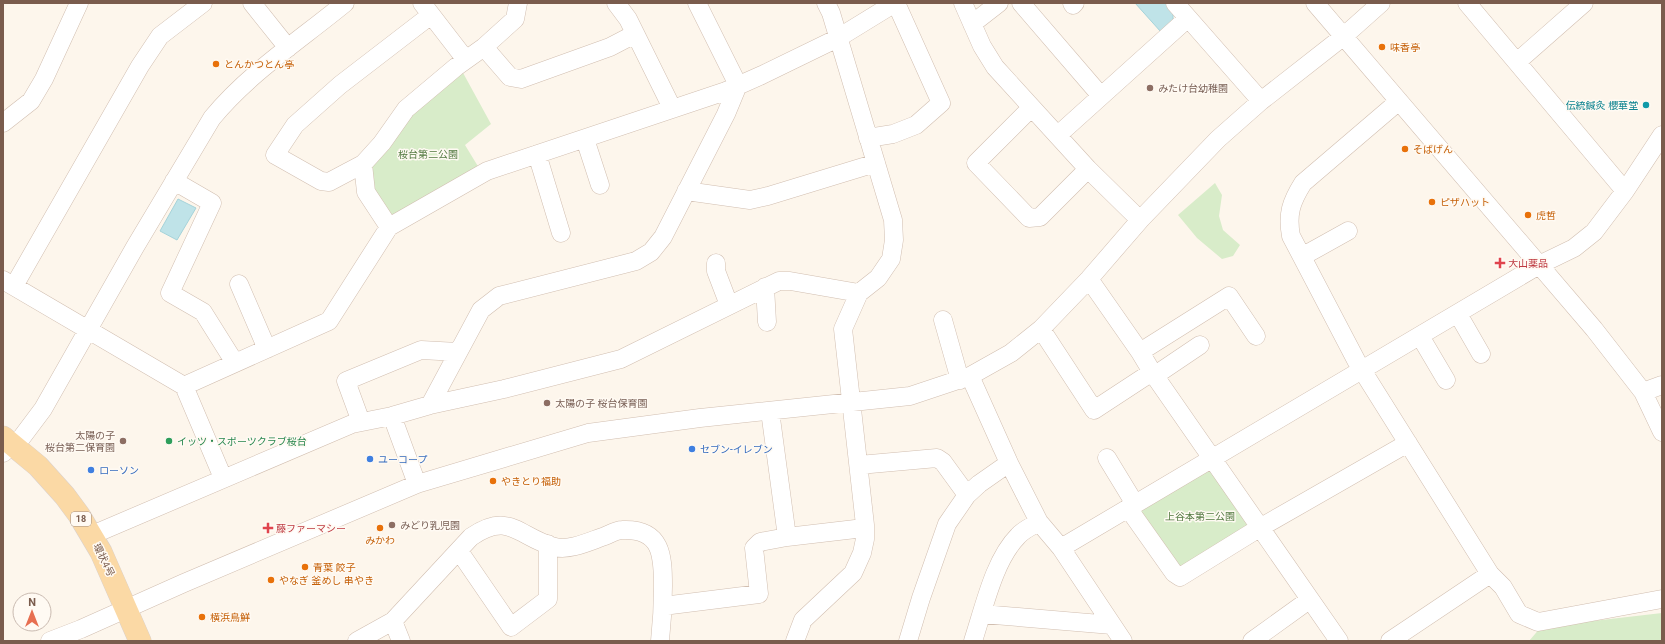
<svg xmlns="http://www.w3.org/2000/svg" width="1665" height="644" viewBox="0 0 1665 644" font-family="Roboto,'Noto Sans JP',sans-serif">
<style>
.green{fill:#d8ecc9}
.water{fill:#bfe3e8;stroke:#a5d3da}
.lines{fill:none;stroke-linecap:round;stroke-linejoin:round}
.minor-casing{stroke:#d1beb0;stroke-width:19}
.major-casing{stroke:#dad1cd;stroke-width:23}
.minor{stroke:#fff;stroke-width:18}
.major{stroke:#fbd9a5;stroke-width:22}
.food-dot{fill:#e8710a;stroke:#fffaf3;stroke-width:1.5}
.education-dot{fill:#8d6e63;stroke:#fffaf3;stroke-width:1.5}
.culture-dot{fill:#0f9aa8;stroke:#fffaf3;stroke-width:1.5}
.health-dot{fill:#e0444e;stroke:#fffaf3;stroke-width:1.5}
.leisure-dot{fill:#2e9e5b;stroke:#fffaf3;stroke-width:1.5}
.shop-dot{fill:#3f7fe0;stroke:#fffaf3;stroke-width:1.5}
.labels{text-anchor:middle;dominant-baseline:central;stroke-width:3;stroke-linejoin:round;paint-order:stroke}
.shield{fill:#fffaf3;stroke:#a28b7f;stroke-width:1}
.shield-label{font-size:9px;font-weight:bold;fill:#7a5c4d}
.food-label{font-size:10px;fill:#c56008;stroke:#fffaf3;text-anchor:start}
.education-label{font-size:10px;fill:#785e54;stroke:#fffaf3;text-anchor:start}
.culture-label{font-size:10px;fill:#0d838f;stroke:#fffaf3;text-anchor:end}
.park-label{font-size:10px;fill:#537a41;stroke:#fffaf3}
.health-label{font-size:10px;fill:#be3a42;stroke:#fffaf3;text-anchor:start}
.leisure-label{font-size:10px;fill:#27864d;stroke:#fffaf3;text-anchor:start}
.shop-label{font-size:10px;fill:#366cbe;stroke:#fffaf3;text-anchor:start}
.street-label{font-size:10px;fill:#7a5c4d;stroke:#fffaf3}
</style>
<rect width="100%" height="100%" fill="#fdf6ec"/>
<!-- green -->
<path class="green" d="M 462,71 L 491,124 L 465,145 L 479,168 L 397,216 L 388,216 L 372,187 L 370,168 L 411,113 Z
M 1215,183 L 1222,195 L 1219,216 L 1223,230 L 1240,245 L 1233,256 L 1222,259 L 1197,238 L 1178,215 Z
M 1213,460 L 1256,530 L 1176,569 L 1138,508 Z
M 1662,613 L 1662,641 L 1529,641 L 1541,627 Z"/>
<!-- water -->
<path class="water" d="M 1135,3 L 1166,3 L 1173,11 L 1173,21 L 1161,32 Z
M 178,199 L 196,208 L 177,240 L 160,231 Z"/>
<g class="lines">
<defs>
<path id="minor" d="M 252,3 L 288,48
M 422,3 L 466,60
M 616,3 L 628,19 L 672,108
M 963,3 L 982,46 L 995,67 L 1088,169 L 1140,220
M 1021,3 L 1101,96
M 1072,3 L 1073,5 L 1075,3
M 1175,3 L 1261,101
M 1315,3 L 1594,329 L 1643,392 L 1662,432
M 1467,3 L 1625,191 L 1662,135
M 431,15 L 340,85 L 295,125 L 275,155 L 321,181 L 329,182 L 363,164 L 382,143 L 406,109 L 456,67 L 484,47 L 515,19 L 518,3
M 972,24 L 999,3
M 484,47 L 510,77 L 521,79 L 610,47 L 635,34
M 1517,62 L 1584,3
M 1399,101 L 1303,183 C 1291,202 1287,214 1291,236 L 1357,362 L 1490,574 L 1503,587 L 1519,614 L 1538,622 L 1662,599
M 1031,108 L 976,163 L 1029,218 L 1040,217 L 1088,169
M 3,123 L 31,101 L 44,79 L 79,3
M 1058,135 L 1188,18
M 868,138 L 893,134 L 916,125 L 941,103 L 896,3
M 585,139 L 600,185
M 537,154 L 561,233
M 363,164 L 366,192 L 389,227 L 487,171 L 726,91 L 762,75 L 838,38 L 895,3
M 174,181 L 212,203 L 170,293 L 203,312 L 235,363
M 686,191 L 750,200 L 768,196 L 876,163
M 1303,256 L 1348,231
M 716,263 L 716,271 L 729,305
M 1089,279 L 1140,352 L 1152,372 L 1339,641
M 3,280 L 184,386 L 223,478
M 239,284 L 267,349
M 14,286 L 140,66 L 160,36 L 203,3
M 765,287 L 767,322
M 1458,314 L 1481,354
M 943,320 L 960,380
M 1041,329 L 1094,410 L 1152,372
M 1420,336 L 1446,380
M 1140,352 L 1229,296 L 1256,336
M 970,376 L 1009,463 L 1039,522 L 1061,548 L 1123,641
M 1154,376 L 1200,345
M 184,386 L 329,321 L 389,227
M 1643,392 L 1662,385
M 430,405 L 481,310 L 499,296 L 636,261 L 651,252 L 663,237 L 726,114 L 738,85 L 697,3
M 770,411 L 787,537 L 864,528
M 392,416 L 417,484
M 361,422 L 346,381 L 421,350 L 458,352
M 3,453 L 22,437 L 43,409 L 135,247 L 212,118 C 249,73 300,40 345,3
M 1107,458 L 1135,504
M 859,465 L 937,458 L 943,462 L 967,495
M 1128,508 L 1174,573 L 1180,577 L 1256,530 L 1408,443
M 92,535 L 352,424 L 392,416 L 430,405 L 504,389 L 621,359 L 779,281 L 790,281 L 859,293
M 1061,548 L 1539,265 L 1574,248 L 1594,232 L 1625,191
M 459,551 L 511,627 L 548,599 L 548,544
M 663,606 L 759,594 L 754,548 L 760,542 L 787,537
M 982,614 L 1112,625
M 393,621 L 401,641
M 50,641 L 81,629 L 184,583 L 417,484 L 588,433 L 700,418 L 910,396 L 970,376 L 1011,353 L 1041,329 L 1089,279 L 1140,220 L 1218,139 L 1261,101 L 1344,36 L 1381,3
M 357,641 L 393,621 L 471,537 C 510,510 519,538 555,547 C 570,551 590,541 605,536 C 610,534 617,530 622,530 C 662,528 663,556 663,586 C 663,605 662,623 660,641
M 795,641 L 803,620 L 853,573 L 862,553 L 865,539 L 865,525 L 843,329 L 859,293 L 878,278 L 891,259 L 894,240 L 893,220 L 831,13 L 826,3
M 908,641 L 921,598 L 947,524 L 967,495 L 979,484 L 1009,463
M 973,641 C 984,608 994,560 1018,536 C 1023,530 1032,526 1039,522
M 1252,641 L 1309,600
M 1390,641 L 1490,574"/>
<path id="major" d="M 3,437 L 38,466 L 65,496 L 79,515 L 101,552 L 140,641"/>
</defs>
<!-- minor casing -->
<use href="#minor" class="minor-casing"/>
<!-- major casing -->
<use href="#major" class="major-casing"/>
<!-- minor -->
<use href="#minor" class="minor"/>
<!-- major -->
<use href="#major" class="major"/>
</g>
<!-- markers -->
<g class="food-dot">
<circle cx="1382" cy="47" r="4"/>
<circle cx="216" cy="64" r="4"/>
<circle cx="1405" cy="149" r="4"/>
<circle cx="1432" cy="202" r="4"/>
<circle cx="1528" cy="215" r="4"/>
<circle cx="493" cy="481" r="4"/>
<circle cx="380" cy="528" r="4"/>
<circle cx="305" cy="567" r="4"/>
<circle cx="271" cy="580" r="4"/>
<circle cx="202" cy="617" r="4"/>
</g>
<g class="education-dot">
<circle cx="1150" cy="88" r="4"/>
<circle cx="547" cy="403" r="4"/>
<circle cx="123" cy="441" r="4"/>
<circle cx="392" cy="525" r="4"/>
</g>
<circle class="culture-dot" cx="1646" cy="105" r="4"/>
<g class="health-dot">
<path d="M1498 257h4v4h4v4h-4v4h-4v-4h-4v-4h4z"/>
<path d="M266 522h4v4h4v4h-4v4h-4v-4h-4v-4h4z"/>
</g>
<circle class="leisure-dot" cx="169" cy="441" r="4"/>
<g class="shop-dot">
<circle cx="692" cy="449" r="4"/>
<circle cx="370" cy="459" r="4"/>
<circle cx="91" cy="470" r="4"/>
</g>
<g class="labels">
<!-- shield labels -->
<rect class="shield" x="71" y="512" width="20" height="14" rx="3"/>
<g class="shield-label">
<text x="81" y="519">18</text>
</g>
<!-- food labels -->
<g class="food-label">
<text x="1390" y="47">味香亭</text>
<text x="224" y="64">とんかつとん亭</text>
<text x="1413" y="149">そばげん</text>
<text x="1440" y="202">ピザハット</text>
<text x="1536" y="215">虎哲</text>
<text x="501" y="481">やきとり福助</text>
<text x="380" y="540" text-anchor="middle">みかわ</text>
<text x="313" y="567">青葉 餃子</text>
<text x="279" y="580">やなぎ 釜めし 串やき</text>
<text x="210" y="617">横浜鳥鮮</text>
</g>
<!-- education labels -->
<g class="education-label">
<text x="1158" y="88">みたけ台幼稚園</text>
<text x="555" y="403">太陽の子 桜台保育園</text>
<text x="115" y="435" text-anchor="end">太陽の子<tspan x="115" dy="12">桜台第二保育園</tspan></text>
<text x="400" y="525">みどり乳児園</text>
</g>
<!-- culture labels -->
<g class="culture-label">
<text x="1638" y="105">伝統鍼灸 櫻華堂</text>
</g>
<!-- park labels -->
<g class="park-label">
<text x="428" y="154">桜台第二公園</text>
<text x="1200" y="516">上谷本第二公園</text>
</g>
<!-- health labels -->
<g class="health-label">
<text x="1508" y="263">大山薬品</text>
<text x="276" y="528">藤ファーマシー</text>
</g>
<!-- leisure labels -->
<g class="leisure-label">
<text x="177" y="441">イッツ・スポーツクラブ桜台</text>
</g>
<!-- shop labels -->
<g class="shop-label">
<text x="700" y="449">セブン-イレブン</text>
<text x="378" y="459">ユーコープ</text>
<text x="99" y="470">ローソン</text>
</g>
<!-- street labels -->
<g class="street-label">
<text transform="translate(104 560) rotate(64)">環状4号</text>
</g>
</g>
<!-- border -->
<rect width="1665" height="644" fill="none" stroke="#7a5c4d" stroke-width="8"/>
<!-- north arrow -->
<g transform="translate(32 612)"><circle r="19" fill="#fffaf3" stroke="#cabbb1"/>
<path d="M0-3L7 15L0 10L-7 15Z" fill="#e76f51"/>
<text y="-6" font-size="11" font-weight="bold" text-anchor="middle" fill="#7a5c4d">N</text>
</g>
</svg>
